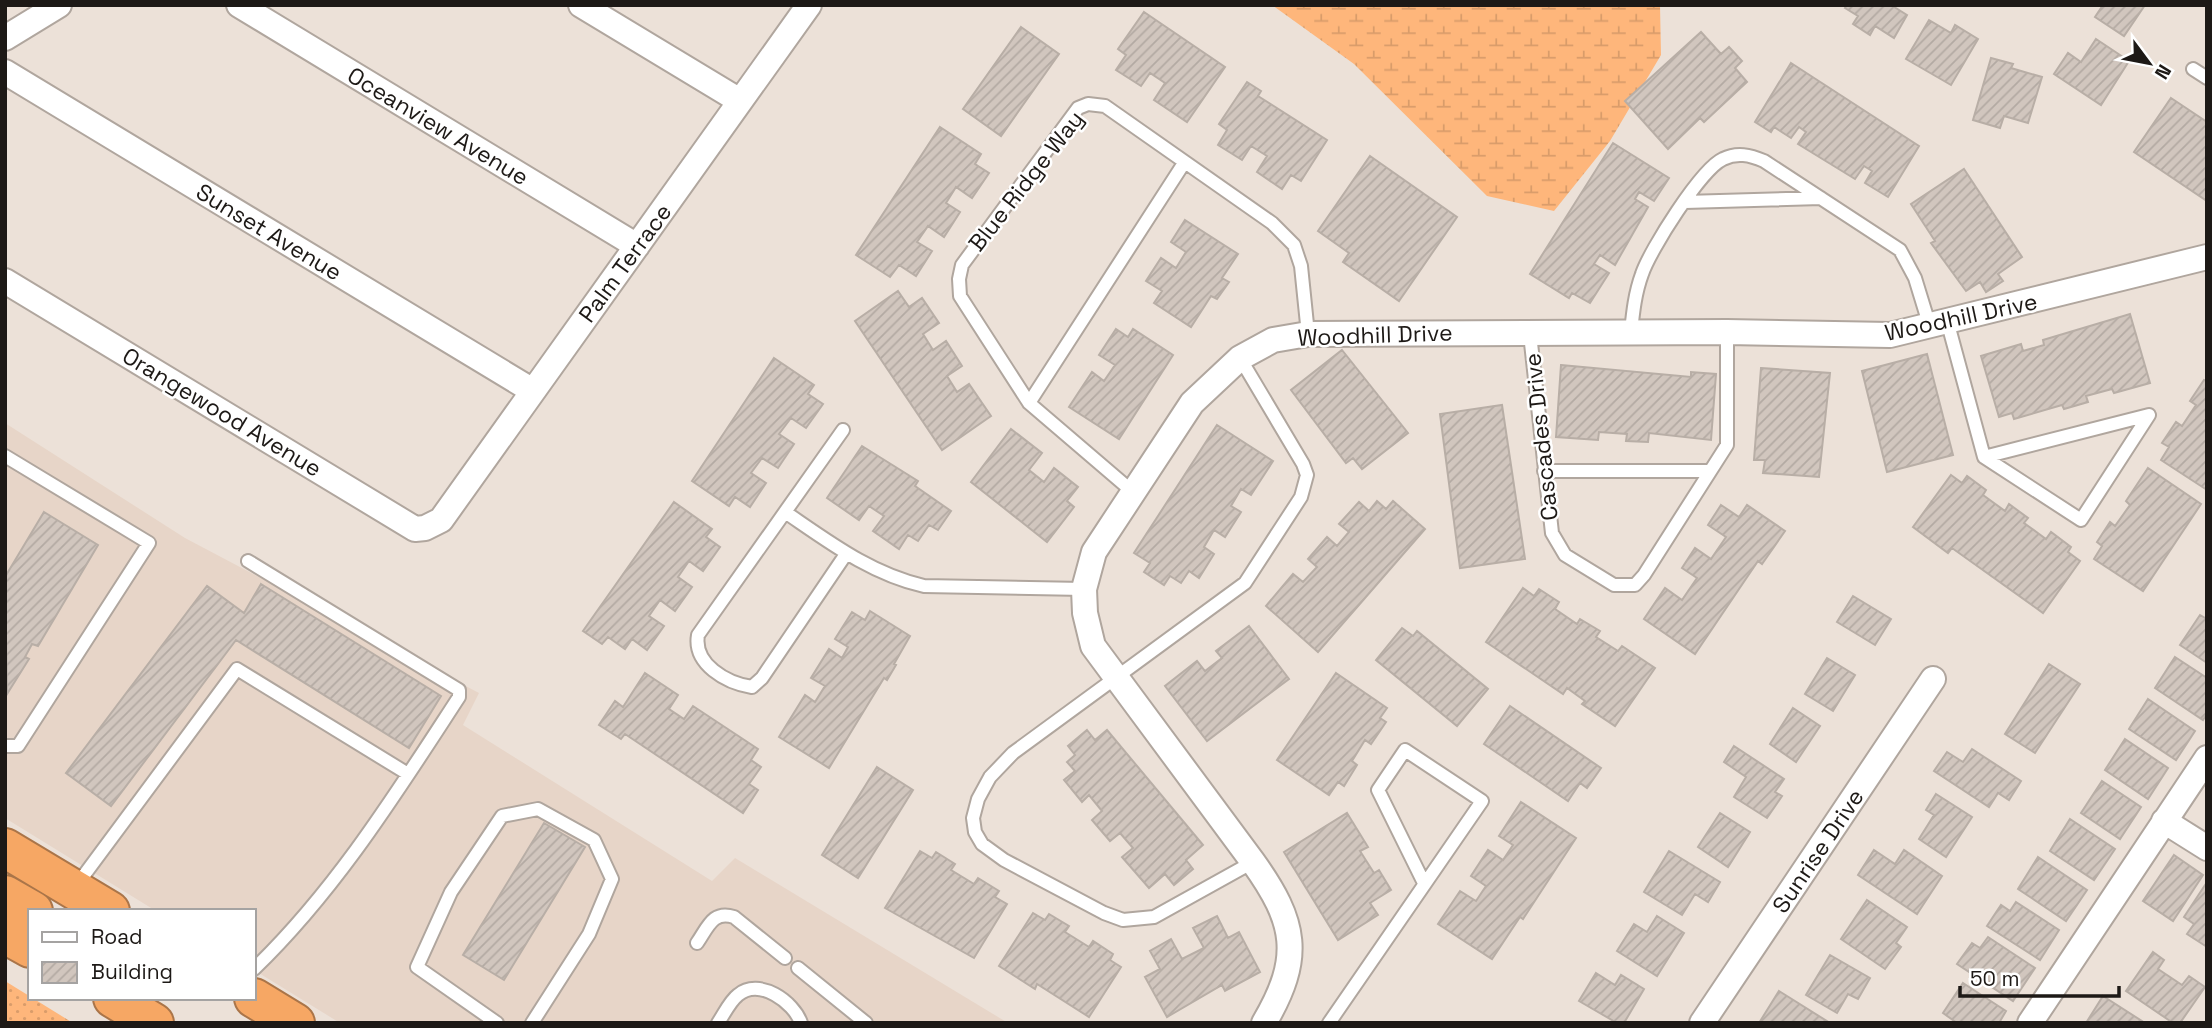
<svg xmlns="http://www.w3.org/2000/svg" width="2212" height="1028" viewBox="0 0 2212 1028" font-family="'Space Grotesk',sans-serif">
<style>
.built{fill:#e7d5c8}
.wetland{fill:url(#wetland-marsh)}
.park{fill:url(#park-dots)}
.building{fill:url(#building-hatch);stroke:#b8aea6;stroke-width:2}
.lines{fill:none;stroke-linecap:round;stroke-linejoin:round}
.lane-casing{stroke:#b0a69e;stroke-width:16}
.street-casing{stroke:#b0a69e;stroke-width:28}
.highway-casing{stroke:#aa7549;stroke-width:42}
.lane{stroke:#fff;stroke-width:12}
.street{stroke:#fff;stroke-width:24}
.highway{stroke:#f6a764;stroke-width:38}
.labels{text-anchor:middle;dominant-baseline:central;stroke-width:5;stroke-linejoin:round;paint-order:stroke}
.street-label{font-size:23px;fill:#1d1916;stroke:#fff}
</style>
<defs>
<pattern id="wetland-marsh" width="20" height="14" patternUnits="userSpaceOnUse" patternTransform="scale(1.75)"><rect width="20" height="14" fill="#feb67b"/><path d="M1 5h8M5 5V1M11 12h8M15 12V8" fill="none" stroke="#d99c6a"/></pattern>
<pattern id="park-dots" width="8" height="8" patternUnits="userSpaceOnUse" patternTransform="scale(1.75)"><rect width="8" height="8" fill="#feb67b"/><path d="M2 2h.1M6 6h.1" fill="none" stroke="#d99c6a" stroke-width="1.8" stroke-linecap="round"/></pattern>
<pattern id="building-hatch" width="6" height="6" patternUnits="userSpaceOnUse" patternTransform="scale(1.75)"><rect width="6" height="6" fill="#d1c6be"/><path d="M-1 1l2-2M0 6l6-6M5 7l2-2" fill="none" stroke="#b3aaa3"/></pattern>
</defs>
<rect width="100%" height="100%" fill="#ece1d8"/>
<!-- built -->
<path class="built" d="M 5,423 L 185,538 L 479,693 L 463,725 L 712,881 L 735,858 L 1008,1023 L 340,1023 L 254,970 L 254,911 L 156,911 L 5,818 Z"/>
<!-- wetland -->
<path class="wetland" d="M 1272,5 L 1660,5 L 1661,55 L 1610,141 L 1554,211 L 1487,196 L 1354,64 Z"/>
<!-- park -->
<path class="park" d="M 5,981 L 73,1023 L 5,1023 Z"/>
<!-- building -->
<path class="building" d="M 1847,5 L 1891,5 L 1907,15 L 1894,38 L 1875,26 L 1870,35 L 1853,24 L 1858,16 L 1845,8 Z
M 2103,5 L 2145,5 L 2124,36 L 2095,17 Z
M 1144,12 L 1225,67 L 1187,122 L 1154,100 L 1165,83 L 1150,73 L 1141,86 L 1116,70 L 1126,55 L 1118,49 Z
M 1929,20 L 1951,33 L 1955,25 L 1978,39 L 1951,85 L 1906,59 Z
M 1021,27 L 1059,54 L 1001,136 L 963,109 Z
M 1701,32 L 1721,54 L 1729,47 L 1742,61 L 1735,68 L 1747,82 L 1704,122 L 1700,118 L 1668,149 L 1625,101 Z
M 2096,39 L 2129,61 L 2101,105 L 2054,74 L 2068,53 L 2081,62 Z
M 1991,58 L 2013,64 L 2011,68 L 2042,77 L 2028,123 L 2004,116 L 2000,128 L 1973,120 Z
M 1791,63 L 1919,146 L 1888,197 L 1865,183 L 1872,171 L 1864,166 L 1855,179 L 1798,144 L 1806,132 L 1799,127 L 1791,138 L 1774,127 L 1771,132 L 1755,122 Z
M 1247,82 L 1261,91 L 1258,96 L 1327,140 L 1301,181 L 1291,175 L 1282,189 L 1257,172 L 1267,156 L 1251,146 L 1242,160 L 1218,145 L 1227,130 L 1219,124 Z
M 2171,98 L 2207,122 L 2207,201 L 2134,152 Z
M 940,127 L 981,154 L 975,164 L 989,173 L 972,198 L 956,187 L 946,203 L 960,212 L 944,237 L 928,226 L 917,242 L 932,251 L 916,276 L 899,265 L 890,277 L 856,255 Z
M 1613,143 L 1669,178 L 1654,201 L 1639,192 L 1635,199 L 1648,207 L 1615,265 L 1600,255 L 1594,264 L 1609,273 L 1590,303 L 1572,293 L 1569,298 L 1530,274 Z
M 1370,156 L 1457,217 L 1399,301 L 1343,262 L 1349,253 L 1318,231 Z
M 1964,169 L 2022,257 L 1998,274 L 2003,281 L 1986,292 L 1980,282 L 1966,291 L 1931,243 L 1935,241 L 1911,204 Z
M 1185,220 L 1238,254 L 1222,278 L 1229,282 L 1217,299 L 1211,296 L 1191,327 L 1154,303 L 1162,291 L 1146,281 L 1161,258 L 1176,268 L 1186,252 L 1171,242 Z
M 898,291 L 909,307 L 922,298 L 939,323 L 923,334 L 933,350 L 946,341 L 962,366 L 947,376 L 957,392 L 969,384 L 991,416 L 942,450 L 855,321 Z
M 2130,314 L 2150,383 L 2114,393 L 2112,389 L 2086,396 L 2088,402 L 2064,409 L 2062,405 L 2014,419 L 2012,413 L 1999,417 L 1981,356 L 2021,344 L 2023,351 L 2044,345 L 2043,340 Z
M 1116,329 L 1128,337 L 1133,329 L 1173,355 L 1119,439 L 1069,407 L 1092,372 L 1104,381 L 1115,365 L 1099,355 Z
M 1342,350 L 1408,433 L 1362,469 L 1353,458 L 1346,463 L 1291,390 Z
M 1927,354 L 1953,455 L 1887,472 L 1862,371 Z
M 774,358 L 814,385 L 808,394 L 823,404 L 806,428 L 791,418 L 779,434 L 794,444 L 778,468 L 762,458 L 751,473 L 766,483 L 750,507 L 735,497 L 729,506 L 692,481 Z
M 1561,365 L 1691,377 L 1691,372 L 1716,374 L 1711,440 L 1649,433 L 1648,442 L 1626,441 L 1627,434 L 1599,432 L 1598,440 L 1556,437 Z
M 1761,368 L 1830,373 L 1819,477 L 1763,473 L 1765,460 L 1754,460 Z
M 2204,380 L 2207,381 L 2207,490 L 2161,460 L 2169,447 L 2162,443 L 2176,422 L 2182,426 L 2196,405 L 2190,401 Z
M 1502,405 L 1525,559 L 1460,568 L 1440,414 Z
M 1217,425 L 1273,461 L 1251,495 L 1241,489 L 1231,506 L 1241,512 L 1225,537 L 1214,530 L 1204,547 L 1214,554 L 1199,578 L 1189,571 L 1181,583 L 1170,576 L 1164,585 L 1144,572 L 1150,563 L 1134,553 Z
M 1011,429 L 1042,453 L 1029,470 L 1044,482 L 1054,468 L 1078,487 L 1067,501 L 1074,507 L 1047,542 L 971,482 Z
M 862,446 L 918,481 L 915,486 L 951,511 L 938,530 L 929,525 L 918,541 L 908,535 L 899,549 L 873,531 L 884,516 L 869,506 L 859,520 L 827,498 Z
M 2148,468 L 2201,504 L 2143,591 L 2094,559 L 2102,546 L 2097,542 L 2110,522 L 2115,526 L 2130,505 L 2126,501 Z
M 1951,475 L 1962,483 L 1967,476 L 1986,490 L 1983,495 L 2005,511 L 2009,504 L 2028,518 L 2024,523 L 2046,539 L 2051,532 L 2071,547 L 2068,552 L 2080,561 L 2043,613 L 1952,548 L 1948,553 L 1913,527 Z
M 1377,501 L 1386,509 L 1393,501 L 1425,529 L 1318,652 L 1266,606 L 1293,574 L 1303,582 L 1317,567 L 1308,559 L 1327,537 L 1337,546 L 1349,532 L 1339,524 L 1359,502 L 1369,511 Z
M 674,502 L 712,529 L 706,537 L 720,547 L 703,571 L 689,561 L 678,577 L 692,587 L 675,611 L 660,600 L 649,616 L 664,626 L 647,650 L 632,639 L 625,649 L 608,637 L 602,644 L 583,631 Z
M 1721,505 L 1739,517 L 1747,505 L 1785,531 L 1762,564 L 1758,561 L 1695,654 L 1644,619 L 1665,588 L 1682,600 L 1697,578 L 1682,568 L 1695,548 L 1711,559 L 1726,537 L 1708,525 Z
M 44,512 L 98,545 L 38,646 L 32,644 L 25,657 L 29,659 L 7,694 L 5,577 Z
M 261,584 L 441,696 L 409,748 L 236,640 L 111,806 L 66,773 L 207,586 L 244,613 Z
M 1523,588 L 1534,596 L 1539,589 L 1559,602 L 1555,609 L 1577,624 L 1580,619 L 1600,631 L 1596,637 L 1618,651 L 1622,646 L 1655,668 L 1615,726 L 1582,704 L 1585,701 L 1567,688 L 1563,694 L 1486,642 Z
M 1853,596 L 1891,619 L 1875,645 L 1837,622 Z
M 870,611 L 910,636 L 894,664 L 896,665 L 887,680 L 884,678 L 829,768 L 779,737 L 805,695 L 815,702 L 825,686 L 811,678 L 829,649 L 842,658 L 848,647 L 835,639 L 852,612 L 865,620 Z
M 2200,615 L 2207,619 L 2207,663 L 2180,645 Z
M 1249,626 L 1289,679 L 1207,741 L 1165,686 L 1197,661 L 1205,671 L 1222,658 L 1216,651 Z
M 1402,628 L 1413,636 L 1417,631 L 1488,689 L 1457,726 L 1376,660 Z
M 2175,657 L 2207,678 L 2207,714 L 2203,720 L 2155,688 Z
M 1827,658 L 1855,675 L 1833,711 L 1805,694 Z
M 2049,664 L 2080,684 L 2035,753 L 2005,734 Z
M 645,673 L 678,695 L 669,709 L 684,719 L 693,706 L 758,749 L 751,760 L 761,767 L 749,784 L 758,790 L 743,813 L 625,734 L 621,739 L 599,725 L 615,701 L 623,707 Z
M 1336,673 L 1387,708 L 1380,718 L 1386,722 L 1371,744 L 1365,740 L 1352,761 L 1357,765 L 1344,786 L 1338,782 L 1329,795 L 1277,760 Z
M 2148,699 L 2195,731 L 2176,760 L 2129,729 Z
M 1510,706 L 1601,768 L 1587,788 L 1580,783 L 1568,801 L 1484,744 Z
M 1793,708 L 1820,726 L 1796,762 L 1770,744 Z
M 1087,730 L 1095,740 L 1107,730 L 1203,845 L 1186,860 L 1193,869 L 1174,885 L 1165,874 L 1149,888 L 1122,857 L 1133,848 L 1120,833 L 1110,841 L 1092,820 L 1102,811 L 1089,795 L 1082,802 L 1064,780 L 1075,771 L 1067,762 L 1075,755 L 1068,746 Z
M 2125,739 L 2168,768 L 2148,799 L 2105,770 Z
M 1734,746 L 1784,779 L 1775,792 L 1782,796 L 1767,818 L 1734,797 L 1746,777 L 1724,762 Z
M 1972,749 L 2021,781 L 2009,800 L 1998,793 L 1989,807 L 1934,771 L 1947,752 L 1963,762 Z
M 877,767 L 913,790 L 858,878 L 822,855 Z
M 2102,781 L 2141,807 L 2120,839 L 2081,813 Z
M 1936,794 L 1972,817 L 1946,857 L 1919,839 L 1934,815 L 1926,810 Z
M 1521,802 L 1576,838 L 1523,919 L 1520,917 L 1492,959 L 1438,924 L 1460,891 L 1476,901 L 1486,886 L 1471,876 L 1488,850 L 1503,860 L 1513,845 L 1499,836 Z
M 1347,813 L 1368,847 L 1360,851 L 1374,873 L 1379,870 L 1391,890 L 1370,903 L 1378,915 L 1338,940 L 1284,852 Z
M 1720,813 L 1750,832 L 1728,867 L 1698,847 Z
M 2070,819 L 2115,849 L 2094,880 L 2050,851 Z
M 544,823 L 585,847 L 504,980 L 463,955 Z
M 1874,850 L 1895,864 L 1904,850 L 1942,876 L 1917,914 L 1858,875 Z
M 920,851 L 932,858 L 936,852 L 955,864 L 951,870 L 974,884 L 978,878 L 999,891 L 995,897 L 1007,904 L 974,958 L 885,908 Z
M 1669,851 L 1720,882 L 1708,902 L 1695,894 L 1682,915 L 1644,892 Z
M 2174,855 L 2203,875 L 2173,921 L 2143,901 Z
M 2038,857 L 2087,890 L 2066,921 L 2018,889 Z
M 2207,882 L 2207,947 L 2187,934 L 2194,924 L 2184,917 Z
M 1867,900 L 1907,927 L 1896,943 L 1901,947 L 1885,969 L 1841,939 Z
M 2016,902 L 2059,930 L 2040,960 L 1987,926 L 2001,905 L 2010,911 Z
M 1033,913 L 1045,920 L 1049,914 L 1069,926 L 1065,932 L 1089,947 L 1093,941 L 1113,954 L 1110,960 L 1121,967 L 1089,1017 L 1037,984 L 1035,989 L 999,966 Z
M 1217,916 L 1228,938 L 1239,932 L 1260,972 L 1225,991 L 1222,985 L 1167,1017 L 1145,977 L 1160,969 L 1150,951 L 1171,939 L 1182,959 L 1204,948 L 1193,928 Z
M 1657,916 L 1684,933 L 1657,976 L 1617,951 L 1634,924 L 1647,932 Z
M 1988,937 L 2035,968 L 2013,1001 L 1957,964 L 1972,943 L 1980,948 Z
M 2153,952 L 2164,960 L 2158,969 L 2182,985 L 2189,976 L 2205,987 L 2180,1023 L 2173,1023 L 2126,991 Z
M 1830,955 L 1870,978 L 1858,999 L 1848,994 L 1837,1013 L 1806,995 Z
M 1596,973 L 1615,985 L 1621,975 L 1644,989 L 1624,1023 L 1617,1023 L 1579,1001 Z
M 1963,983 L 2006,1011 L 1999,1023 L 1957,1023 L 1943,1013 Z
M 1779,991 L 1830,1023 L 1759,1023 Z
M 2103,996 L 2145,1023 L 2086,1023 Z"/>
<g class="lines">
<defs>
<path id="lane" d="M 2193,69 L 2207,78
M 1685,202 L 1821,198
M 1948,324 L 1984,457 L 2149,415 L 2081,520 L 1984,457
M 1631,332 C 1633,312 1635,293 1642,274 C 1650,250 1701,169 1723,159 C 1737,152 1750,155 1764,161 L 1900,250 L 1915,278 L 1930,327
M 1530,334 L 1552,533 L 1565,555 L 1614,585 L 1635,585 L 1644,575 L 1727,445 L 1727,332
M 1240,358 L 1303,464 L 1307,475 L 1301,497 L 1245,583 L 1013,753 L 990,777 L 978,799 L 973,818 L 975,832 L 982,844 L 1004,860 L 1104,913 L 1123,920 L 1154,917 L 1253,862
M 1029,403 L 1184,163
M 843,430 L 698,635 C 693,664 726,683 752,687 L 762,678 L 846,554
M 5,456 L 149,543 L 18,746 L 5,746
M 1544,471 L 1710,471
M 1133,492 L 1029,403 L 960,296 L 959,279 L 962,265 L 1078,108 L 1088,104 L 1105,106 L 1272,223 L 1294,245 L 1301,266 L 1308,334
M 785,512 C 829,542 871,574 924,586 L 1084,589
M 248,561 L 459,690 L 459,697 C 397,792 336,890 254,969
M 76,886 L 237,669 L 408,774
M 697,943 C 708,927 713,910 734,917 L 785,958
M 798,968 L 866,1023
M 497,1023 L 417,967 L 451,892 L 502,816 L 538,809 L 594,840 L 612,879 L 589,934 L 532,1023
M 718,1023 C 724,1014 730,1001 738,995 C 759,977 794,1002 801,1023
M 1329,1023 L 1482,801 L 1405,750 L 1378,790 L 1424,883"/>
<path id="street" d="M 239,5 L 637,246
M 581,5 L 740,101
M 5,38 L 59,5
M 5,72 L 533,391
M 5,281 L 415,529 L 425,528 L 441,520 L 809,5
M 2164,821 L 2207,848
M 1264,1023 C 1303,957 1296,922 1253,862 L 1093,646 L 1085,613 L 1084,589 L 1094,552 L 1192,403 L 1240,358 L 1273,340 L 1308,334 L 1727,332 L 1890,335 L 2207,257
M 1702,1023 L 1933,679
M 2030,1023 L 2207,758"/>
<path id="highway" d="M 5,848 L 110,911
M 5,895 L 33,911
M 5,934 L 30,948
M 113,998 L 154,1023
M 254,998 L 295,1023"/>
</defs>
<!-- lane casing -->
<use href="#lane" class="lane-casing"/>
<!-- street casing -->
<use href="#street" class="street-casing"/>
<!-- highway casing -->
<use href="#highway" class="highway-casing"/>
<!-- lane -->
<use href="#lane" class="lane"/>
<!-- street -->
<use href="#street" class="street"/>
<!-- highway -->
<use href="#highway" class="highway"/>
</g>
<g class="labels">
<!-- street labels -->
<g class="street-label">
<text transform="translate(438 126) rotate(31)">Oceanview Avenue</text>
<text transform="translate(1026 181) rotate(-52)">Blue Ridge Way</text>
<text transform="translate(269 232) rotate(31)">Sunset Avenue</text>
<text transform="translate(625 263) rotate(-54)">Palm Terrace</text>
<text transform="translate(1961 317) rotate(-12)">Woodhill Drive</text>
<text transform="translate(1375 335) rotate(-2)">Woodhill Drive</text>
<text transform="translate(222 412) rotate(31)">Orangewood Avenue</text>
<text transform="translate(1541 437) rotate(-96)">Cascades Drive</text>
<text transform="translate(1818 851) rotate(-56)">Sunrise Drive</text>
</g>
</g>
<!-- border -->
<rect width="2212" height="1028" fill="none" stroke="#1d1916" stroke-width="14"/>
<!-- legend -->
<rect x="28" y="909" width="228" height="91" fill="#ffffff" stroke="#a5a3a2" stroke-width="2"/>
<rect x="42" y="932" width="35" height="10" fill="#ffffff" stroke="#a5a3a2" stroke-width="2"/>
<text x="91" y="944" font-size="21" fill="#1d1916">Road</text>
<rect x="42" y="962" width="35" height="21" fill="url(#building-hatch)" stroke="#a5a3a2" stroke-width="2"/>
<text x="91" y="979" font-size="21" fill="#1d1916">Building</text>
<!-- north arrow -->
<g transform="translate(2149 63) rotate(122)" stroke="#ffffff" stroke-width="5" paint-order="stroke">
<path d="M0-5L12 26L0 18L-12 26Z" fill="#1d1916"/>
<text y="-10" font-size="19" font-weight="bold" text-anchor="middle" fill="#1d1916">N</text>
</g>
<!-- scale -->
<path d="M1960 986v10h159v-10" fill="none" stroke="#1d1916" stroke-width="3.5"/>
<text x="1970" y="986" font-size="21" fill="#1d1916" stroke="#ffffff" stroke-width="5" paint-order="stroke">50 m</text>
</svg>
